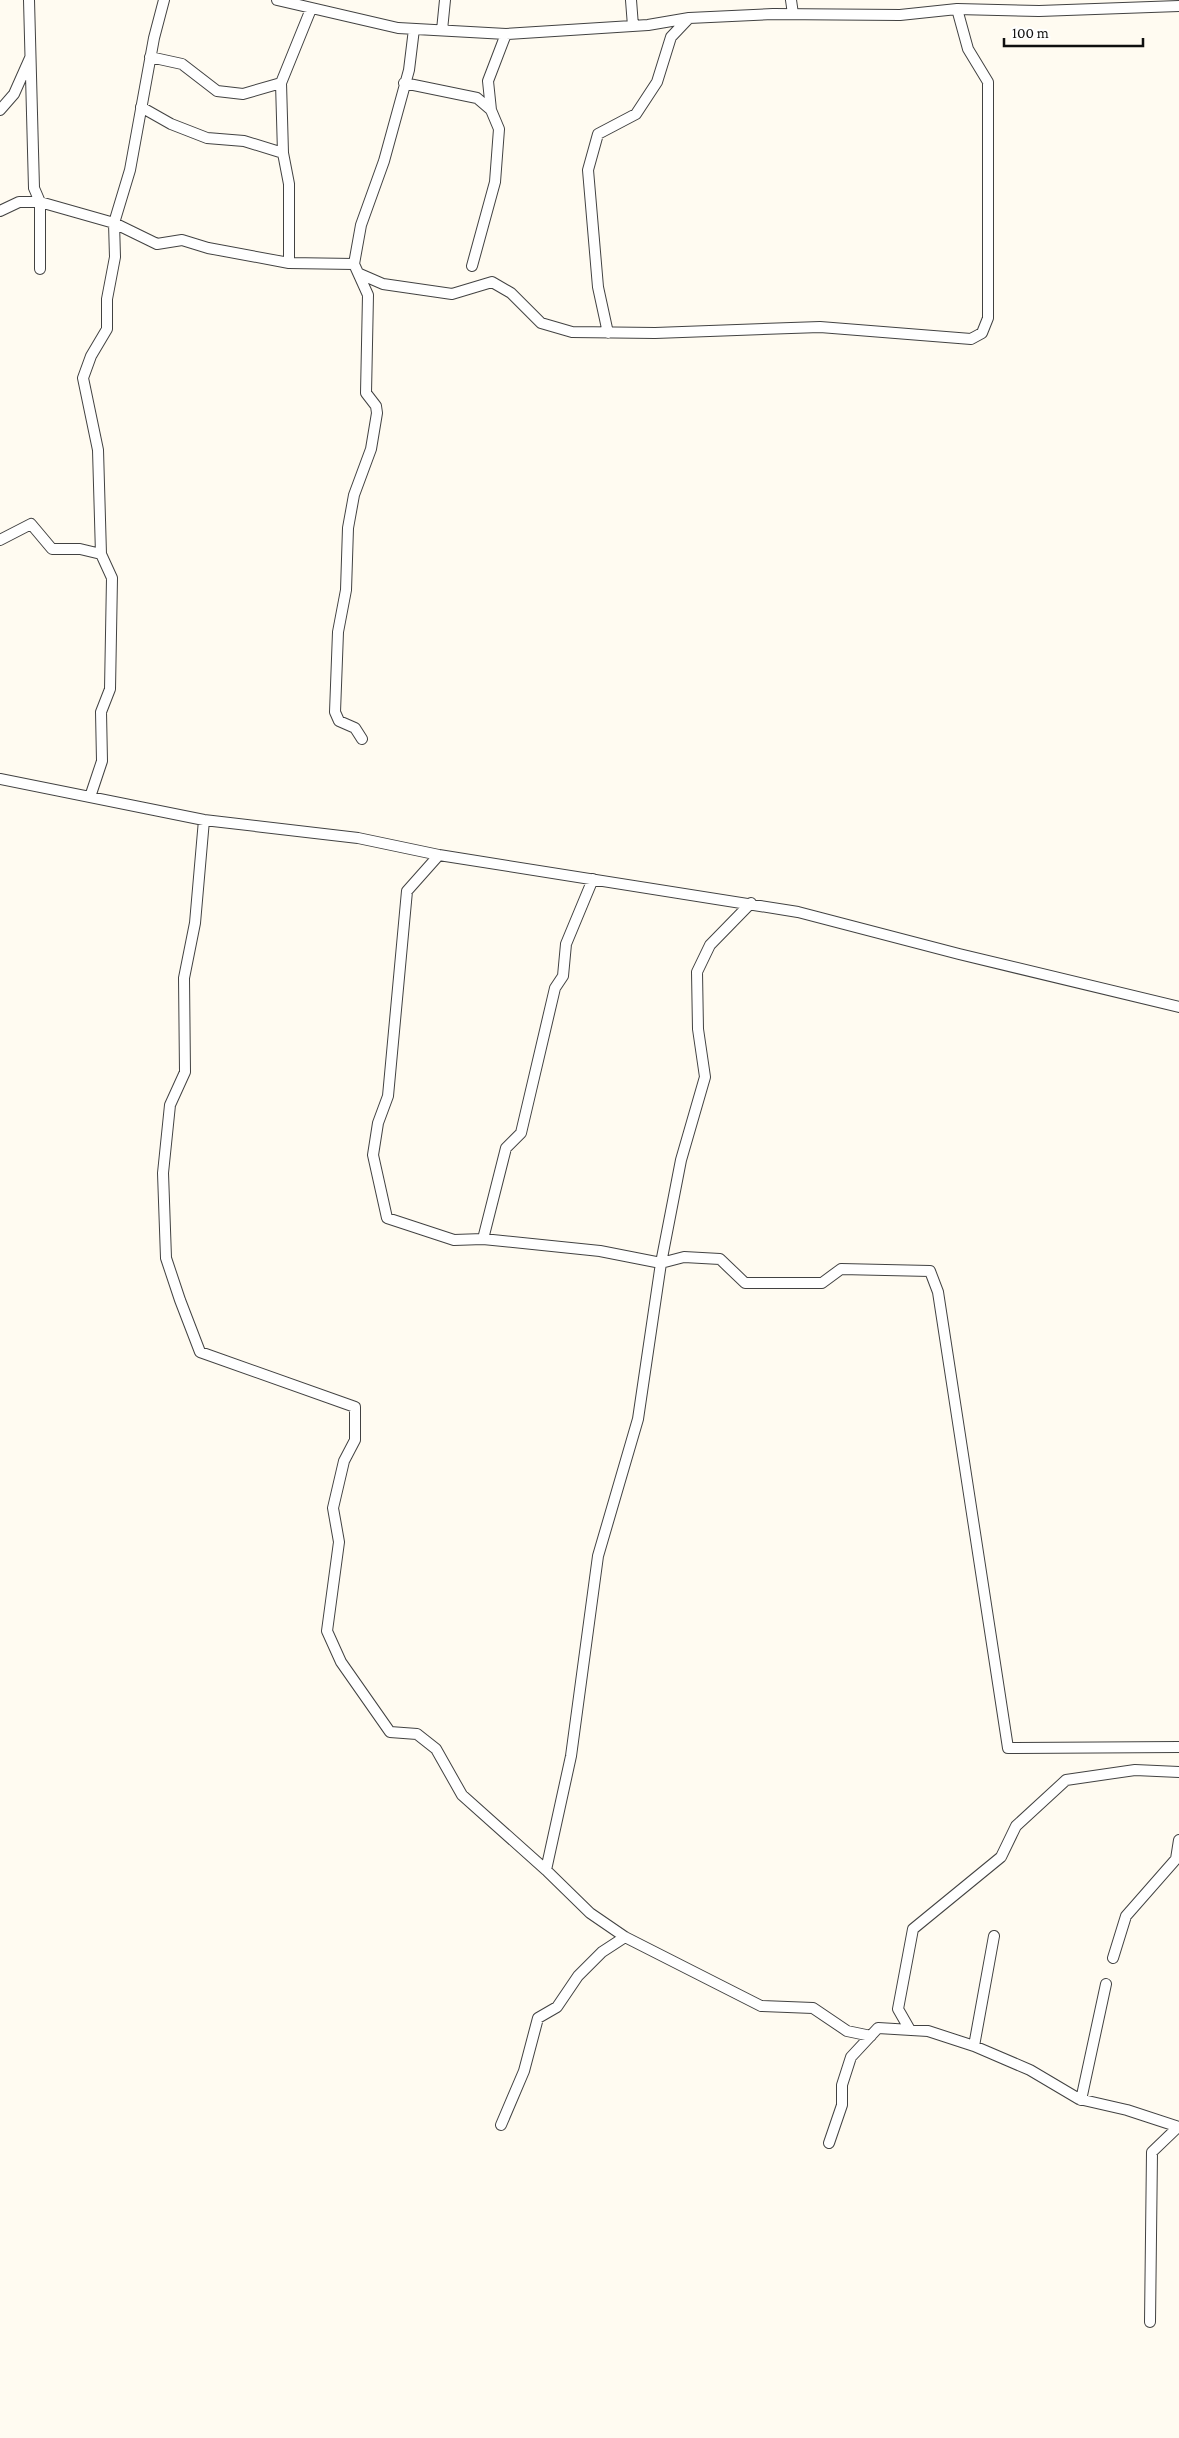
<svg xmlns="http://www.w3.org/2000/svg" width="1179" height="2438" viewBox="0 0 1179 2438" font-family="'Crimson Pro',serif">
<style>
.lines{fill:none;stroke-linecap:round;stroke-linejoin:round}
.street-casing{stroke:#424242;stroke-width:12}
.street{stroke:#fff;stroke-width:10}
</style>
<rect width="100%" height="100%" fill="#fffbf1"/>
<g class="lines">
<defs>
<path id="street" d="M 29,0 L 33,151 L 34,188 L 40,202 L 40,269
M 277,0 L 398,28 L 506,34 L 648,25 L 689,18 L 773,14 L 900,15 L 957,9 L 1039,11 L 1179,6
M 631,0 L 633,26
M 791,0 L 793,14
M 442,30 L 445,0
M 150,57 L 182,64 L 217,91 L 243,94 L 281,83
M 404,83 L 477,98 L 491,110
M 141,107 L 171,124 L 207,138 L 244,141 L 283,153
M 0,110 L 14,94 L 30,58
M 0,211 L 19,202 L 40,202 L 114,223 L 157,244 L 182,240 L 208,248 L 289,263 L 354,264
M 289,263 L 289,184 L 283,153 L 281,83 L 311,9
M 472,266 L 495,182 L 499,129 L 491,110 L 488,81 L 506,34
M 360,274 L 383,284 L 452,294 L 492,282 L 511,293 L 541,323 L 572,332 L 655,333 L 820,327 L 971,339 L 982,333 L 988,318 L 988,82 L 968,49 L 957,9
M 608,333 L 598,287 L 588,170 L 598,134 L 636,114 L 657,82 L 671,37 L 689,18
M 0,540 L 31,524 L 52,549 L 80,549 L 101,554
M 362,739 L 355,728 L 339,721 L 335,712 L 338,632 L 346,590 L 348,528 L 354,495 L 371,449 L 377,413 L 376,406 L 366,393 L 368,295 L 354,264 L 361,225 L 384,161 L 409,70 L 414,29
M 0,779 L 204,820 L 358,838 L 439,855 L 798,912 L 959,954 L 1179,1007
M 90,797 L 102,761 L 101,712 L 110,689 L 112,578 L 101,554 L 98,450 L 83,378 L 91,356 L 107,329 L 107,299 L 115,257 L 114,223 L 130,170 L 154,38 L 164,0
M 204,820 L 195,923 L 184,978 L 185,1072 L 170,1105 L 163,1173 L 166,1258 L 180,1300 L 200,1352 L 355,1407 L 355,1440 L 344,1461 L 333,1508 L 339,1542 L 327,1631 L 341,1662 L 390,1732 L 417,1734 L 436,1749 L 462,1795 L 546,1870 L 590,1913 L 625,1937 L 761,2006 L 813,2008 L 847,2031 L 871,2036
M 439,855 L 407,891 L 388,1096 L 378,1123 L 373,1155 L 387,1218 L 454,1240 L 483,1239 L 600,1251 L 661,1263 L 684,1257 L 720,1259 L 745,1283 L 822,1283 L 841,1269 L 930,1271 L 938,1292 L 1008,1748 L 1179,1747
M 483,1239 L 506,1148 L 521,1133 L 555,988 L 563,976 L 566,944 L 593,879
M 546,1870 L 571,1756 L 598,1556 L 638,1419 L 661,1263 L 681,1160 L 705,1077 L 698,1029 L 697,972 L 710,945 L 751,903
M 1113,1958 L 1126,1916 L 1176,1859 L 1179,1840
M 910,2030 L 898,2009 L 913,1929 L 1001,1857 L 1016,1826 L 1066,1780 L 1135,1770 L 1179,1772
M 974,2046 L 994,1936
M 1081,2100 L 1106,1984
M 501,2125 L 524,2071 L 538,2018 L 557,2007 L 578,1976 L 602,1952 L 625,1937
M 829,2143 L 842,2105 L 842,2085 L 851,2057 L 878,2028 L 928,2031 L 974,2046 L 1030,2070 L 1079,2099 L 1127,2110 L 1179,2127
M 1150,2322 L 1152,2152 L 1178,2127"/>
</defs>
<!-- street casing -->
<use href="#street" class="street-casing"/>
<!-- street -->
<use href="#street" class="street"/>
</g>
<!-- scale -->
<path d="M1004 38v8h139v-8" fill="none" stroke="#0f0f0f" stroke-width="2.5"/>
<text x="1012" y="38" font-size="15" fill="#0f0f0f" stroke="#ffffff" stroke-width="4" paint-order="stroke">100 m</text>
</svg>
